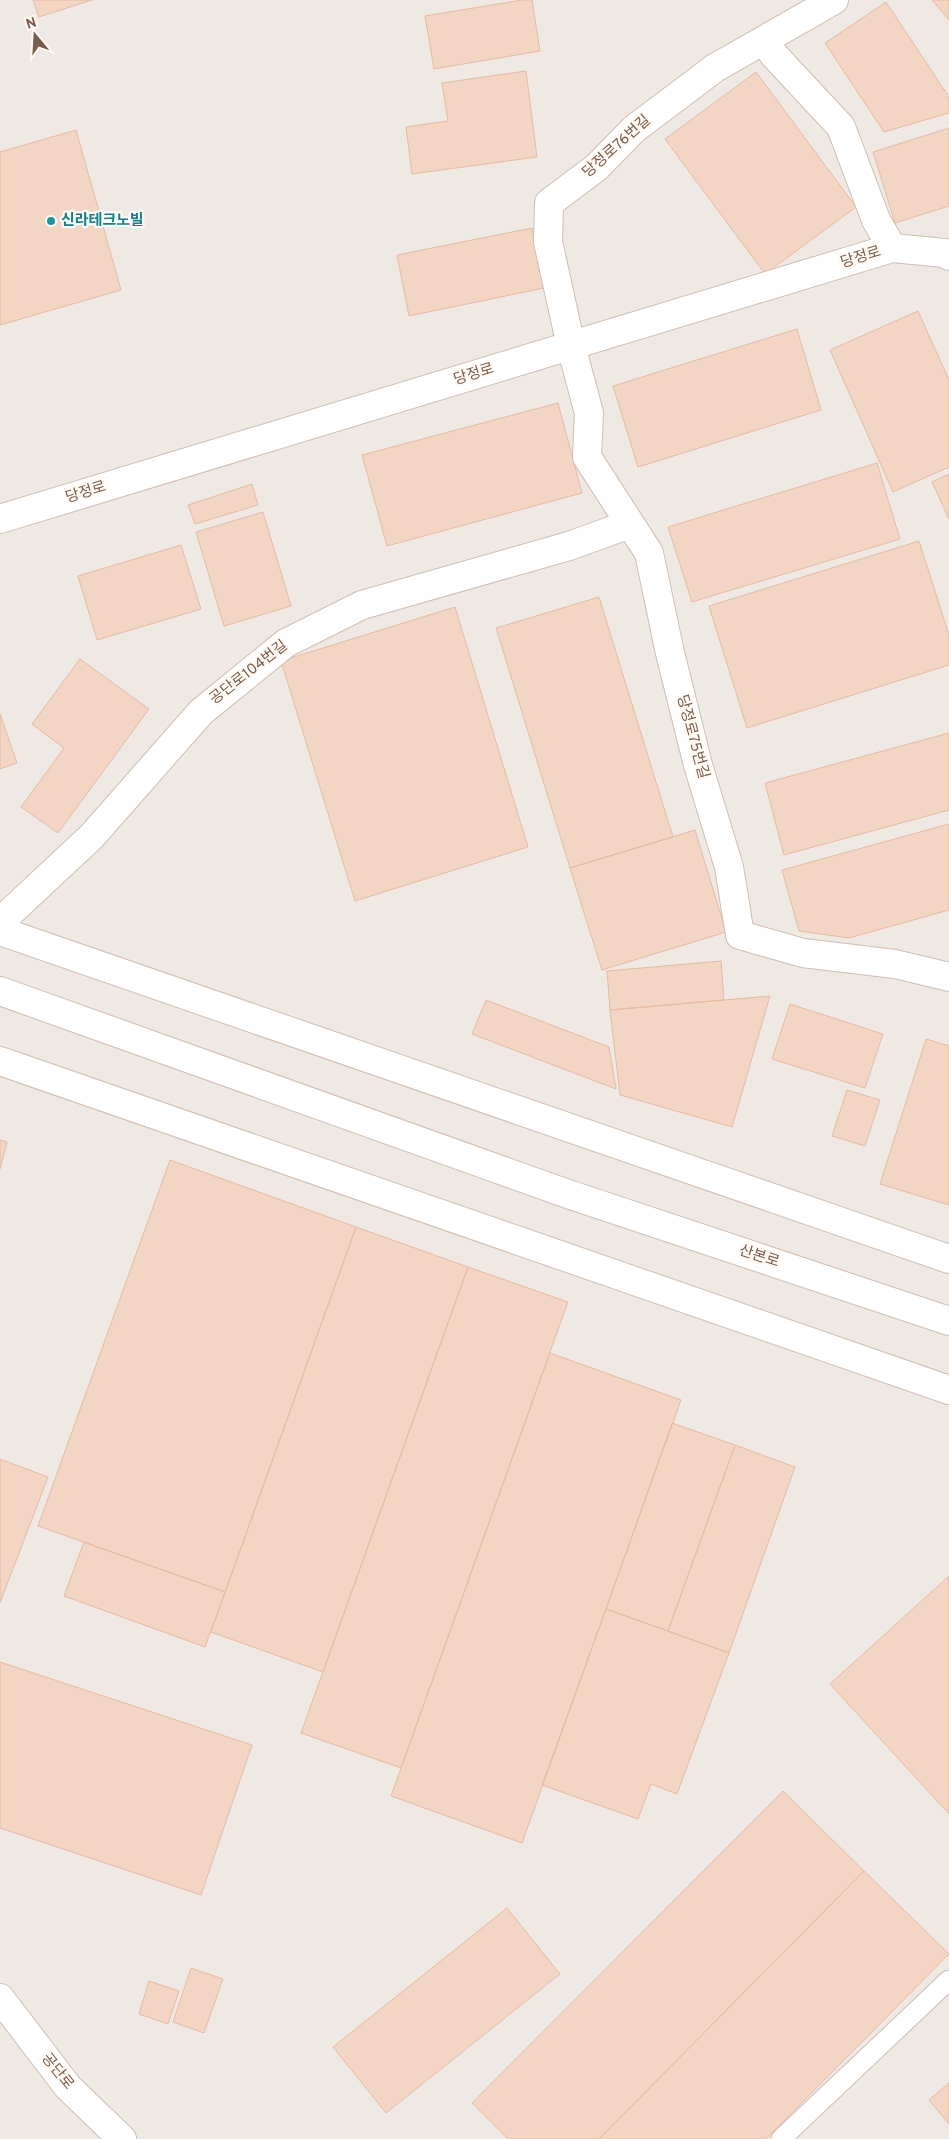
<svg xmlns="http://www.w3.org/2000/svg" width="949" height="2139" viewBox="0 0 949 2139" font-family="Overpass,'Noto Sans KR',sans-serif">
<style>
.industrial{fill:#efe9e4}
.building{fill:#f3d5c3;stroke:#e6bba3}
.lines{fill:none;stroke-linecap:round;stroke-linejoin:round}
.service-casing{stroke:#d1beb0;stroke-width:21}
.minor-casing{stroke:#d1beb0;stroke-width:30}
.tertiary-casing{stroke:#d1beb0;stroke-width:30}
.service{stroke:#fff;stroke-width:19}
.minor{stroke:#fff;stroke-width:28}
.tertiary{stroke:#fff;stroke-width:28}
.culture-dot{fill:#0f9aa8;stroke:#fffaf3;stroke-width:2}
.labels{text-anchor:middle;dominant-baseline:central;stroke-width:4.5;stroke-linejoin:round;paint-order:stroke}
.street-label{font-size:15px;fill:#7a5c4d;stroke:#fffaf3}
.culture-label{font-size:15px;font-weight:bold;fill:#0d838f;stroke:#fffaf3;text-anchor:start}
</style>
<rect width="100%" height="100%" fill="#fdf6ec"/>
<!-- industrial -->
<path class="industrial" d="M 0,0 L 949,0 L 949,2139 L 0,2139 Z"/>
<!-- building -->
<path class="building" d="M 33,0 L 92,0 L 39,17 Z
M 522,0 L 532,0 L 540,51 L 434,69 L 425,16 Z
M 932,0 L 949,0 L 949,20 Z
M 886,2 L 949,97 L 949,113 L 884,132 L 825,43 Z
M 526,71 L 537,157 L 412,174 L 406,127 L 448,121 L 442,83 Z
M 756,72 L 856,207 L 765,274 L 665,139 Z
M 949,128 L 949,206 L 895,223 L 873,152 Z
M 76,130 L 121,290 L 0,325 L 0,152 Z
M 532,228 L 544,288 L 409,316 L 397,255 Z
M 918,311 L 949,380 L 949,467 L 893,492 L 830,350 Z
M 797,329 L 821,410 L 638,467 L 613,386 Z
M 558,403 L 582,493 L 387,546 L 362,455 Z
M 877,463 L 900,539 L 692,602 L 668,527 Z
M 949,474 L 949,519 L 932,482 Z
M 252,484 L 258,505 L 195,524 L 188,505 Z
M 263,512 L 291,606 L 224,626 L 196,532 Z
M 919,541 L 949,635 L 949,665 L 747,728 L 709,606 Z
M 181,545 L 201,609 L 97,640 L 78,576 Z
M 599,597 L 673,837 L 570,868 L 496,628 Z
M 455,607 L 528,847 L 355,901 L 281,661 Z
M 80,659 L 149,709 L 58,833 L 21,807 L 64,748 L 32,724 Z
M 0,714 L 17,763 L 0,769 Z
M 949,733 L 949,810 L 784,855 L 765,783 Z
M 949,824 L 949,910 L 849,938 L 799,931 L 782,870 Z
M 695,830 L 726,932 L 602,970 L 570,868 Z
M 721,961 L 724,1000 L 610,1010 L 607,971 Z
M 770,996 L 732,1127 L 620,1095 L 610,1010 Z
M 486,1000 L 609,1047 L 616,1089 L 472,1034 Z
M 790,1004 L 883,1034 L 865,1088 L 772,1059 Z
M 926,1039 L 949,1046 L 949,1205 L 880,1184 Z
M 847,1090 L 880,1100 L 865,1146 L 832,1136 Z
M 0,1140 L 7,1142 L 0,1169 Z
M 170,1160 L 356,1227 L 225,1592 L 38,1526 Z
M 356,1227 L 468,1267 L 323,1672 L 211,1632 Z
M 468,1267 L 568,1302 L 401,1768 L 301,1733 Z
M 550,1353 L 681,1400 L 522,1843 L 391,1796 Z
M 672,1423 L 735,1445 L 668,1631 L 606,1609 Z
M 735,1445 L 795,1467 L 729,1653 L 668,1631 Z
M 0,1459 L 48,1477 L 0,1603 Z
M 84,1542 L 225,1592 L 205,1647 L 64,1596 Z
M 949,1576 L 949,1814 L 830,1684 Z
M 606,1609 L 729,1653 L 677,1794 L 651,1784 L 638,1819 L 542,1785 Z
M 0,1662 L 252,1745 L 201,1895 L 0,1828 Z
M 783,1791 L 864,1871 L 599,2139 L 508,2139 L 472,2103 Z
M 864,1871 L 949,1954 L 766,2139 L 599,2139 Z
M 507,1908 L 560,1974 L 386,2113 L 333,2047 Z
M 191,1968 L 223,1979 L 204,2033 L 173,2022 Z
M 149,1981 L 179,1991 L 168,2024 L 139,2014 Z
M 949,2083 L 949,2124 L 929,2100 Z"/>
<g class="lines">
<defs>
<path id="service" d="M 781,2139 L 949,1980"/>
<path id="minor" d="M 834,0 L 715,68 L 634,129 L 597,167 L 549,203 L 548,242 L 571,346 L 589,413 L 587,457 L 649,553 L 670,653 L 698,765 L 729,867 L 740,935 L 803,953 L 895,964 L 949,977
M 764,41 L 774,55 L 841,127 L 876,220 L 892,248
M 0,922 L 92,836 L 201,712 L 286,643 L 362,605 L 569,546 L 630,524"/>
<path id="tertiary" d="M 0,519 L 892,248 L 945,253 L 949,256
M 0,931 L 949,1259
M 0,991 L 568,1194 L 949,1321
M 0,1061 L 949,1390
M 0,1998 L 68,2087 L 122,2139"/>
</defs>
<!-- service casing -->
<use href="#service" class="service-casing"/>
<!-- minor casing -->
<use href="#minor" class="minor-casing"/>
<!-- tertiary casing -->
<use href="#tertiary" class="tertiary-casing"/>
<!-- service -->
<use href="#service" class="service"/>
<!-- minor -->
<use href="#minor" class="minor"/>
<!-- tertiary -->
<use href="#tertiary" class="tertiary"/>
</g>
<!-- markers -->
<circle class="culture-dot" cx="51" cy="221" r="5"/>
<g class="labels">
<!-- street labels -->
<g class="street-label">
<text transform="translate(617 147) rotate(-42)">당정로76번길</text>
<text transform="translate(861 258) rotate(-17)">당정로</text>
<text transform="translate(474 375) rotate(-17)">당정로</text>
<text transform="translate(86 493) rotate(-17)">당정로</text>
<text transform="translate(249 673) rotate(-38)">공단로104번길</text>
<text transform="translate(692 737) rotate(75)">당정로75번길</text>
<text transform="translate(759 1257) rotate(18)">산본로</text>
<text transform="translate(57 2072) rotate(51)">공단로</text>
</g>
<!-- culture labels -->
<g class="culture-label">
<text x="61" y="221">신라테크노빌</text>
</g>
</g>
<!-- north arrow -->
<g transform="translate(35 35) rotate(342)" stroke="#fffaf3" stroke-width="4" paint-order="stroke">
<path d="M0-4L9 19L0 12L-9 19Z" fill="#7a5c4d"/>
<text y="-8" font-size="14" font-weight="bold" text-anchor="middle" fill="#7a5c4d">N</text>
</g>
</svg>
